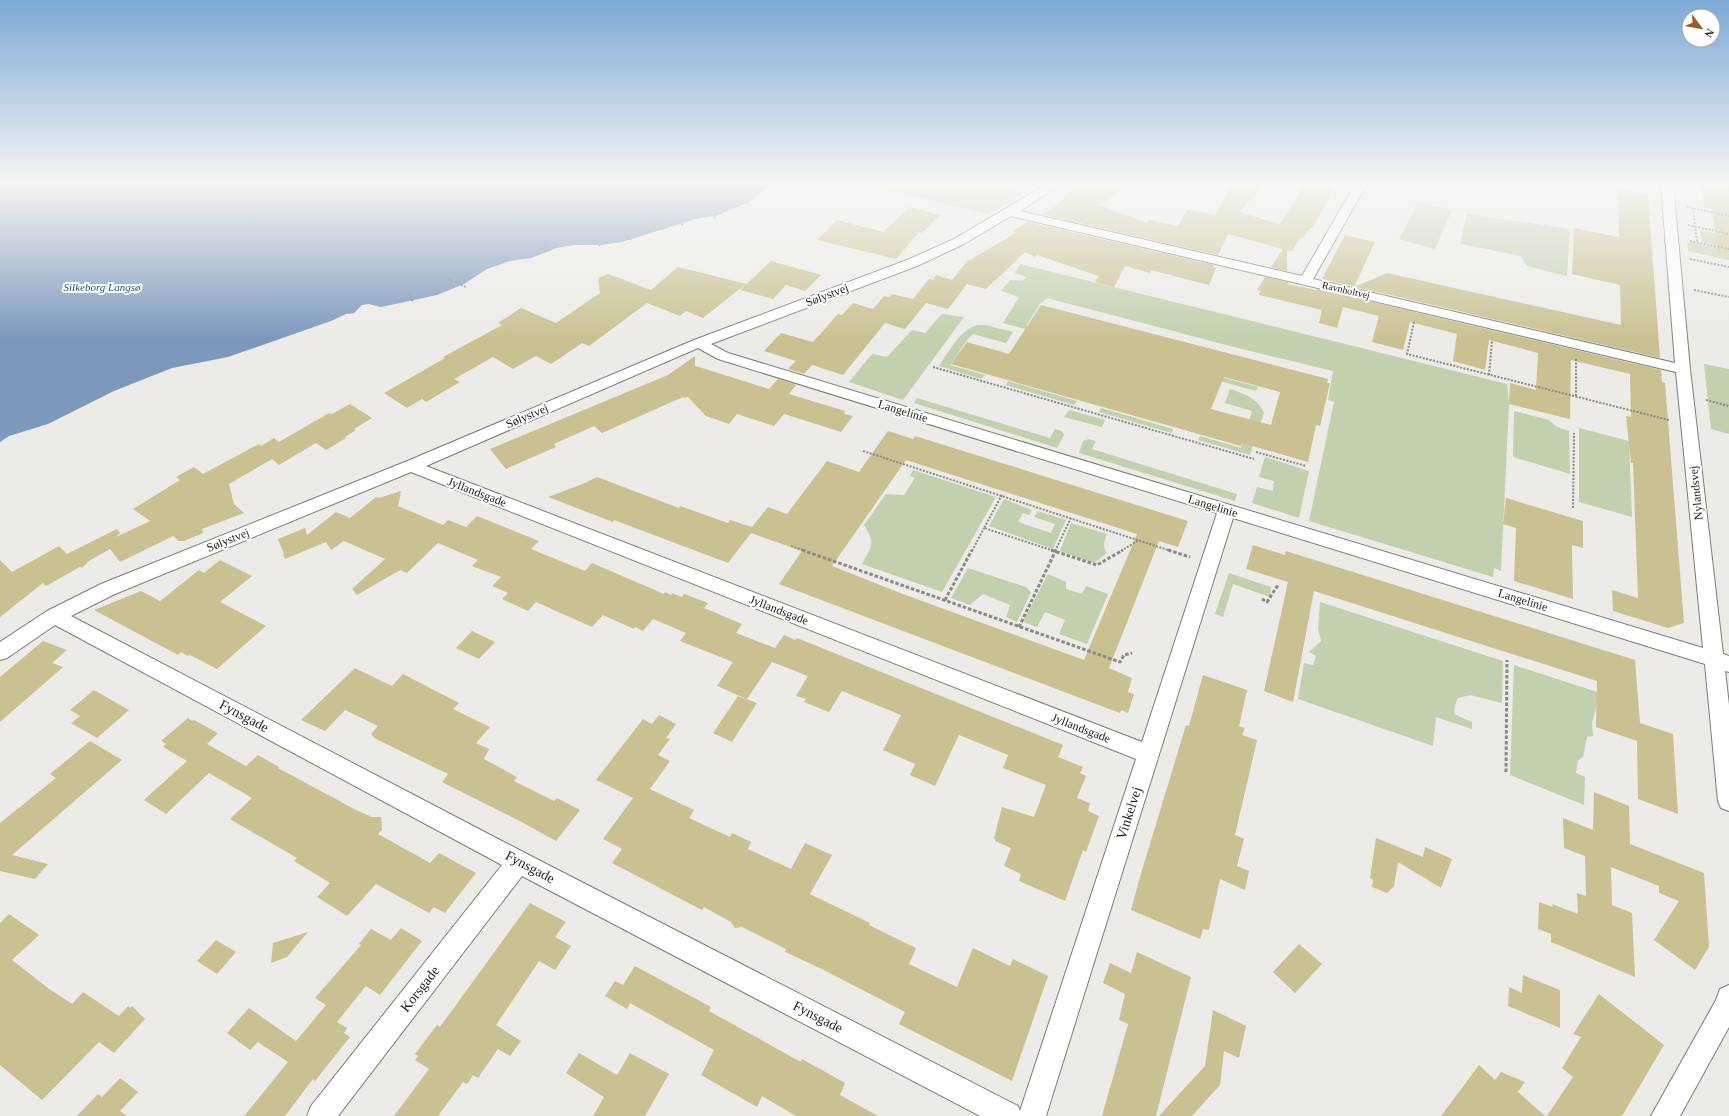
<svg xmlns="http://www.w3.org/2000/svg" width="1729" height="1116" viewBox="0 0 1729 1116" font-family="'Times New Roman',serif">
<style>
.green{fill:#c2d0ad}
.water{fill:#7d98bd}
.building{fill:#c9c192;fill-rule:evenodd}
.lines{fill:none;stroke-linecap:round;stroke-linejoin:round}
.minor-casing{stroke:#7c7c77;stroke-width:2}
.path-far1{stroke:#898986;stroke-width:2;stroke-dasharray:2 1.5;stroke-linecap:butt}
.path{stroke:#898986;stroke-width:3;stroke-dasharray:3.5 2;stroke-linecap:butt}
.minor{fill:#fff;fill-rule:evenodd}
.labels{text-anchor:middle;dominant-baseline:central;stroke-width:4;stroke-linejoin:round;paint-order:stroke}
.far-street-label{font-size:10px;fill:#242422;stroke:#fff}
.far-water-label{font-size:11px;font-style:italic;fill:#2b4f81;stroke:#fff}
.street-label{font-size:12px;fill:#242422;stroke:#fff}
.near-street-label{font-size:14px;fill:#242422;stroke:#fff}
</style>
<rect width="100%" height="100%" fill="#ecebe7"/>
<!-- green -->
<path class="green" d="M 860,184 L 989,184 L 1024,193 L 988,214 Z
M 1418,202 L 1452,210 L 1435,249 L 1399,239 Z
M 1467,214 L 1570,229 L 1567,276 L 1527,266 L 1521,256 L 1460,244 Z
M 1700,230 L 1729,236 L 1729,247 L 1702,242 Z
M 1687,241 L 1729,250 L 1729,260 L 1688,251 Z
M 1020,264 L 1507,384 L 1509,404 L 1501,571 L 1494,568 L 1493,577 L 1309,521 L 1334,402 L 1328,400 L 1333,371 L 1234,347 L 1047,298 L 1040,304 L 1026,326 L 1073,338 L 1070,341 L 1003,323 L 1019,297 L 1001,291 L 1010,280 L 1023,281 L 1026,277 L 1015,273 Z
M 942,314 L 964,317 L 903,400 L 849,382 L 872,354 L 887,357 L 912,330 L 925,333 Z
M 978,325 L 985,325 L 1013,332 L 1006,343 L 973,334 L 967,340 L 950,365 L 985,375 L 981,379 L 939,366 C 949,352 960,329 978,325 Z
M 1704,364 L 1729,369 L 1729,434 L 1711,429 Z
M 1177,365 L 1258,387 L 1256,391 L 1174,369 Z
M 1008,381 L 1077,401 L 1074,405 L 1006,385 Z
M 1230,389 C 1244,394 1258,398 1264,413 L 1250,455 L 1198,440 L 1200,436 L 1241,448 L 1252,411 L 1225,403 Z
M 917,398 L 1050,438 L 1055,429 L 1062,431 L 1064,435 L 1057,448 L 914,403 Z
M 1101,408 L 1173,429 L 1172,433 L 1099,412 Z
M 1069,410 L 1105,420 L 1102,427 L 1064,417 Z
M 1514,411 L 1549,420 L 1557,427 L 1569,431 L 1570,474 L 1513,457 Z
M 1579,428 L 1629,441 L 1632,517 L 1579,502 Z
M 1089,439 L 1096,441 L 1092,449 L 1237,494 L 1235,501 L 1079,453 L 1083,441 Z
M 1265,457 L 1309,471 L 1299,518 L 1252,503 L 1257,487 L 1273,491 L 1274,481 L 1259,477 Z
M 913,470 L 996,497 L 942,592 L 862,564 C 872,545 876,545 864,525 L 886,494 L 904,495 L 915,478 L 910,476 Z
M 1004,499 L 1032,510 L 1029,515 L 1023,513 L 1018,522 L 1051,533 L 1055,524 L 1034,517 L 1038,511 L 1066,520 L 1053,549 L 989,526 Z
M 1071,523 L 1107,534 C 1104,542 1102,546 1107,553 L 1094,563 L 1060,551 Z
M 968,568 L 1026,587 L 1031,592 L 1017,622 L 1006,617 L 1010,605 L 983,594 L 970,605 L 951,598 Z
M 1229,573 L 1271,587 L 1270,597 L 1233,584 L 1223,617 L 1215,614 Z
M 1048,574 L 1066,582 L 1066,589 L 1082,594 L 1086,586 L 1108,594 L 1087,644 L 1059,634 L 1065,620 L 1045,612 L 1037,627 L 1023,622 Z
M 1320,602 L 1503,661 L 1502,703 L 1470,695 L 1458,698 L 1455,705 L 1454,714 L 1472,722 L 1472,729 L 1436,717 L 1433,746 L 1298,699 L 1304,663 L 1313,665 L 1316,656 L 1309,652 L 1321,641 L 1318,629 Z
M 1514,665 L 1600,693 L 1592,723 L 1593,736 L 1587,737 L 1583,757 L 1578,760 L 1576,773 L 1585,777 L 1584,805 L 1510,775 Z"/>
<!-- water -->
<path class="water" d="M 0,184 L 770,184 L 751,201 L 716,216 L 699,218 L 622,242 L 601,245 L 573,245 L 557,248 L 531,258 L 510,261 L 487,269 L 464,284 L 437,295 L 381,307 L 369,304 L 362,305 L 354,313 L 346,314 L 331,321 L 228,357 L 172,368 L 114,391 L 48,424 L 9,436 L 0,442 Z"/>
<!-- building -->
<path class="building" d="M 1077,184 L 1130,184 L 1099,205 L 1147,223 L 1148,220 L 1178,226 L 1187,209 L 1215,215 L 1232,184 L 1265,184 L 1239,212 L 1280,224 L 1305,184 L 1337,184 L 1312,228 L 1310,228 L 1303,238 L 1300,238 L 1292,251 L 1287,250 L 1287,271 L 1271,267 L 1283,249 L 1228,234 L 1218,255 L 1041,214 L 1055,207 Z
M 1701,184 L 1729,184 L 1729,252 L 1718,253 L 1712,209 L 1704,207 Z
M 1618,188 L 1648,194 L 1660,358 L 1322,279 L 1345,235 L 1375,242 L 1354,287 L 1387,273 L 1621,325 L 1620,285 L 1572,274 L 1574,228 L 1619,237 Z
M 910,207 L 940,215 L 922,233 L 919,232 L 896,259 L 817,240 L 837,220 L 883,232 Z
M 1028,222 L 1214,265 L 1213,267 L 1216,268 L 1209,285 L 1151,270 L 1150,273 L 1125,266 L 1114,287 L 1095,282 L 1099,276 L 1037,255 L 1035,257 L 1025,252 L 986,289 L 967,284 L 948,309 L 926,303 L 905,329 L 885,323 L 843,375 L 812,365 L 804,374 L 788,369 L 796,361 L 764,351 L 781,333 L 813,342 L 838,314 L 842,315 L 853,303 L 873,309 L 884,296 L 889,297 L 892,294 L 913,299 L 929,279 L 933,280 L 936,275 L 952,280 L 968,260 L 970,260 L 1016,233 L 1013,231 Z
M 771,261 L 821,275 L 805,291 L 786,285 L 773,299 L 740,290 Z
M 678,267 L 746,284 L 703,318 L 686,311 L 680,316 L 647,303 L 589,346 L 582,343 L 551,364 L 536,356 L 513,369 L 493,357 L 454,379 L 460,382 L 426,402 L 422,399 L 407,408 L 384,393 L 445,358 L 443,357 L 502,325 L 498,323 L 521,308 L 556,323 L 600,293 L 598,278 L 608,274 L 651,290 Z
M 1265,277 L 1288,282 L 1288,284 L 1316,290 L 1317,289 L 1661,370 L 1662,382 L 1665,383 L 1684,623 L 1668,628 L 1613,611 L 1612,590 L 1638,598 L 1633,463 L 1631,463 L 1626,416 L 1631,417 L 1630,374 L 1571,360 L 1570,419 L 1509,404 L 1510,383 L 1536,390 L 1538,353 L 1489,340 L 1485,370 L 1453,361 L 1457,334 L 1410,322 L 1403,350 L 1372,342 L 1379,316 L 1343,307 L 1337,328 L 1319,323 L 1322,310 L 1259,295 L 1260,291 L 1257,290 Z
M 1041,305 L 1328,379 L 1327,383 L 1330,383 L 1320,426 L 1316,425 L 1308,462 L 1242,443 L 1241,446 L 951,364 L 967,342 L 1009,354 ZM 1224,377 L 1280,392 L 1271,425 L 1211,409 Z
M 695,356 L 695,366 L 699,367 L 769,389 L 778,379 L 796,385 L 789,394 L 845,411 L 844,414 L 853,416 L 841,432 L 784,414 L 774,426 L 737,414 L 729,424 L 706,416 L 688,397 L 684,398 L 683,397 L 602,433 L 594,426 L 554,444 L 556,447 L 506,469 L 490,449 L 668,375 Z
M 350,404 L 372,418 L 354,429 L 356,430 L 345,437 L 346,438 L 326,450 L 316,443 L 279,465 L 272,459 L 229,484 L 234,504 L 244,513 L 202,529 L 203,533 L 184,541 L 179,541 L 173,536 L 120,562 L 110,549 L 89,561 L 82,568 L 80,567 L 46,586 L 43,583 L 0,617 L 0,560 L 12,572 L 59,546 L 67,554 L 117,529 L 120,533 L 116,537 L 150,521 L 133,509 L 180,480 L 176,477 L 194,467 L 203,474 L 259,444 L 261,446 L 274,438 L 279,442 L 329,413 L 332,414 Z
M 888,431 L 913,439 L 915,436 L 1188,521 L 1178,547 L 1159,541 L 1109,668 L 1132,678 L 1128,692 L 1134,694 L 1128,713 L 1121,710 L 1120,713 L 779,584 L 802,551 L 751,533 L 728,563 L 614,520 L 613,522 L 548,497 L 585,483 L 597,477 L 679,508 L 680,506 L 728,523 L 730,520 L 752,527 L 768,507 L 787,514 L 827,461 L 859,472 ZM 906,460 L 1137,534 L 1084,660 L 903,594 L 832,566 Z
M 401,491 L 398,506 L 443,525 L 448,520 L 466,527 L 477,516 L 539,541 L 531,549 L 585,571 L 592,563 L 664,594 L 665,592 L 671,595 L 672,593 L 682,597 L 684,594 L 708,603 L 704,608 L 742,624 L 736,633 L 775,648 L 784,635 L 795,640 L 797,638 L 1063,745 L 1058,757 L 1083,767 L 1080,773 L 1086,776 L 1077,798 L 1090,803 L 1088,811 L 1099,816 L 1086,852 L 1083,850 L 1065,901 L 1019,881 L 1021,874 L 1004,866 L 1011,848 L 995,841 L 995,839 L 994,839 L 1002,807 L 1034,817 L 1046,785 L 1003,768 L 1008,755 L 959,735 L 935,786 L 910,775 L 915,764 L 883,750 L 901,715 L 842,691 L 829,712 L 804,702 L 806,699 L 796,696 L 808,676 L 772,662 L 747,699 L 717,686 L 733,662 L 680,641 L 686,633 L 653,619 L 643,631 L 635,627 L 634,629 L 603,615 L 592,627 L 536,602 L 528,611 L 502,599 L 508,593 L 492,586 L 501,577 L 472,566 L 478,560 L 438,543 L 407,573 L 400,570 L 357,595 L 352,589 L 385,559 L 344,541 L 331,550 L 326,542 L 285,559 L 283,555 L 284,554 L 278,539 L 305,528 L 307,535 L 336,512 L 350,518 L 376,497 L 379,498 Z
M 1506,498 L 1583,521 L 1583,548 L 1572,545 L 1573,599 L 1514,581 L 1516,528 L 1503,524 Z
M 1253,545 L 1285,555 L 1286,551 L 1635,660 L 1640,723 L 1673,734 L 1678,814 L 1638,799 L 1637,741 L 1596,727 L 1597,681 L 1314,591 L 1293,702 L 1264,691 L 1288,582 L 1246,569 Z
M 220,560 L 252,576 L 220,602 L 266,626 L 217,669 L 190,655 L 188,656 L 181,652 L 178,655 L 94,610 L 141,591 L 160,601 L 199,570 L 204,573 Z
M 472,631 L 495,642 L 479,659 L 456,648 Z
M 43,641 L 67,650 L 52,663 L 63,667 L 0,722 L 0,677 Z
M 355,668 L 392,686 L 403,674 L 459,703 L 453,709 L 490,727 L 476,743 L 489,749 L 484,759 L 517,777 L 514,781 L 554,801 L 557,798 L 580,810 L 556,841 L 516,819 L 442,782 L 448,774 L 376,739 L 371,734 L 378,726 L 345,710 L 325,731 L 301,720 Z
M 1203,675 L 1247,690 L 1239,726 L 1245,728 L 1242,735 L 1257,740 L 1235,835 L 1244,839 L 1237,866 L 1249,871 L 1245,890 L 1220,879 L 1209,930 L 1203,929 L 1200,939 L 1131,910 L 1140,877 L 1186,725 L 1189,726 Z
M 94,690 L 129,710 L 97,738 L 71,723 L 80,716 L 70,710 Z
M 738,696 L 757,703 L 732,742 L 713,733 Z
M 659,715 L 676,724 L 666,738 L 670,739 L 658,755 L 670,761 L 650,789 L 694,810 L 689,818 L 730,837 L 732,833 L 751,842 L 748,849 L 791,869 L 805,843 L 832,855 L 810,894 L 870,923 L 869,925 L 916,948 L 909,964 L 957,987 L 973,948 L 1010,966 L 1013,959 L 1048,976 L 1012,1081 L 899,1024 L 905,1012 L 820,968 L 785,952 L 786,949 L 742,927 L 735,928 L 731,922 L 704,907 L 702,910 L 612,863 L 622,849 L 603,839 L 633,798 L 596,780 L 643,719 L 652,724 Z
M 188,718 L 192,721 L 194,720 L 218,733 L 207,744 L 246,766 L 258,755 L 279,767 L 278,768 L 356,810 L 372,817 L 381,817 L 382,830 L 378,834 L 430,863 L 439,853 L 476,873 L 445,913 L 434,907 L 429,913 L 376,884 L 347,916 L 317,897 L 330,883 L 294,861 L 297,858 L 230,819 L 252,798 L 209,773 L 166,814 L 144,800 L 187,761 L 163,747 L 166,744 L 161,741 Z
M 90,741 L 122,760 L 12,855 L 48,864 L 35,879 L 0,871 L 0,823 L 56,778 L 50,774 Z
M 1594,792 L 1629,806 L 1630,844 L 1704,873 L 1709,947 L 1695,970 L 1654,940 L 1679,901 L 1659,893 L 1659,886 L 1611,867 L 1612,905 L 1632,913 L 1635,977 L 1551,942 L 1551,934 L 1538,929 L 1539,902 L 1553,907 L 1552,904 L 1578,914 L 1577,893 L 1586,896 L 1585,856 L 1564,848 L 1563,818 L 1593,830 Z
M 1376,838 L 1423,857 L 1425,847 L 1452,859 L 1441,888 L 1398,862 L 1394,886 L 1387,893 L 1372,887 L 1373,880 L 1370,878 Z
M 530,903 L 566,922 L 555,937 L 571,946 L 555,970 L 539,961 L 496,1025 L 521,1041 L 510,1056 L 498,1049 L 478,1078 L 473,1075 L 467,1084 L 463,1082 L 438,1116 L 394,1116 L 429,1069 L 415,1060 L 418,1056 L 415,1054 L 437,1025 L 440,1027 Z
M 9,914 L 39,935 L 12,960 L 48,988 L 72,1004 L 83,992 L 119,1016 L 128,1006 L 130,1008 L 132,1006 L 145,1019 L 114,1053 L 99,1042 L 42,1100 L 0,1065 L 0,923 Z
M 401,928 L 422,941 L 380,995 L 366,986 L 337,1022 L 347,1028 L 344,1033 L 350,1037 L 315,1081 L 313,1079 L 285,1116 L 244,1116 L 288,1062 L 258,1042 L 250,1050 L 227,1033 L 249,1008 L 296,1041 L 326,1005 L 315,998 L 361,945 L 359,944 L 371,929 L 391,940 Z
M 308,932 L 287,957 L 271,963 L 273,943 Z
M 216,940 L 236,952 L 217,974 L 197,961 Z
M 1299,944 L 1322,964 L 1295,993 L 1273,972 Z
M 1137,952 L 1191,977 L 1156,1116 L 1102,1116 L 1128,1024 L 1119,1020 L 1125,994 L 1103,983 L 1110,963 L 1131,973 Z
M 635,966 L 711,1007 L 709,1011 L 801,1062 L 802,1059 L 845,1083 L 840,1095 L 878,1116 L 796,1116 L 762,1096 L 757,1107 L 701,1075 L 714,1050 L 630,1003 L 627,1009 L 605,996 L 615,981 L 623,985 Z
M 1523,975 L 1560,990 L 1560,1028 L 1508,1006 L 1509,987 L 1522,993 Z
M 1599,994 L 1664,1045 L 1622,1116 L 1547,1116 L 1573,1077 L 1562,1068 L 1581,1037 L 1573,1034 Z
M 1213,1010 L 1246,1026 L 1239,1058 L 1224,1051 L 1220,1085 L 1192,1116 L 1159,1116 L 1205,1066 Z
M 579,1053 L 617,1075 L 630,1053 L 669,1074 L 645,1116 L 593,1116 L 604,1097 L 566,1073 Z
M 1479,1065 L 1495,1080 L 1501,1072 L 1525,1082 L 1518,1092 L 1545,1116 L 1441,1116 Z
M 120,1078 L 138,1092 L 120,1111 L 127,1116 L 77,1116 L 98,1094 L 102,1097 Z"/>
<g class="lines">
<defs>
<path id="minor" d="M 1047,184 L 1062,184 L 1020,211 L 1302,276 L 1355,184 L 1367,184 L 1313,279 L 1675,363 L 1661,184 L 1673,184 L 1690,369 L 1723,654 L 1729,656 L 1729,672 L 1725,671 L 1729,705 L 1729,811 L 1721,808 L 1718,801 L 1705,664 L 1233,518 L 1046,1116 L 980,1116 L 522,876 L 338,1116 L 307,1116 L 311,1106 L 502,865 L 55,625 L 7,658 L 0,660 L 0,642 L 47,611 L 101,584 L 405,462 L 694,340 L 907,260 L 954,239 ZM 1011,216 L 1676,372 L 1703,648 L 728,353 L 711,344 L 917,266 L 962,245 ZM 698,348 L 718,359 L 1217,513 L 1142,742 L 426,466 ZM 411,472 L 1136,759 L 1020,1111 L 1018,1106 L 527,854 L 71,616 L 115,594 Z
M 1729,985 L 1729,1027 L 1680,1116 L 1651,1116 L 1716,1000 L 1720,989 Z"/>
</defs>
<!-- minor casing -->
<use href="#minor" class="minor-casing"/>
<!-- path-far1 -->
<path class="path-far1" d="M 754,184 L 771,189
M 997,184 L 1016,188
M 739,197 L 751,206
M 1687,207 L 1729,216
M 1693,208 L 1697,242
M 710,211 L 715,218
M 677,218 L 683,225
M 674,219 L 680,217
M 651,222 L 655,221 L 664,230
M 1688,225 L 1729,234
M 620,229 L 631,240
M 591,241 L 595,240 L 600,246
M 1690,241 L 1729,249
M 544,245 L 552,251
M 1690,259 L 1729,267
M 448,279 L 466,287
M 1694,290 L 1729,297
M 409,293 L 413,302
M 1414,322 L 1407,354 L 1669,420
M 1576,359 L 1576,397
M 933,367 L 1254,459
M 1489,375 L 1492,341
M 1706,400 L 1729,406
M 863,451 L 1171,551
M 1256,452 L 1306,466
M 1002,495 L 984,528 L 1054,551
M 1573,508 L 1574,433
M 791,546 L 805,551
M 972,551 L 984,528
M 1055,551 L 1071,518
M 1121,551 L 1139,540"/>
<!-- path -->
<path class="path" d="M 802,550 L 1120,662 L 1124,655 L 1132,653
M 1051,550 L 1097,565 L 1123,550
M 1168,550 L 1190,557
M 1262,599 L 1267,602 L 1278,585
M 945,600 L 972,550
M 1019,627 L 1056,550
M 1506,772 L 1507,660"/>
<!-- minor -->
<use href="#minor" class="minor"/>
</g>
<!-- sky -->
<linearGradient id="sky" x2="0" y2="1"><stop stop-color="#7da9d7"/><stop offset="0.54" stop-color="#f6f6f4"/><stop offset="1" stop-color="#f6f6f4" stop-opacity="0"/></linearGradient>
<rect width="1729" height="340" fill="url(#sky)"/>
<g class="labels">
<!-- far-street labels -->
<g class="far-street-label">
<text transform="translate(1346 290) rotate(13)">Ravnholtvej</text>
</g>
<!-- far-water labels -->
<g class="far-water-label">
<text x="102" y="287">Silkeborg Langsø</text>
</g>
<!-- street labels -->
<g class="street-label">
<text transform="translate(827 295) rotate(-21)">Sølystvej</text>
<text transform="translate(903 411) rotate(17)">Langelinie</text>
<text transform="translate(527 416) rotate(-23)">Sølystvej</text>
<text transform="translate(477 492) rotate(21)">Jyllandsgade</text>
<text transform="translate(1696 493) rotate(-96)">Nylandsvej</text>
<text transform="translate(1213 506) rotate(17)">Langelinie</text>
<text transform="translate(228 540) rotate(-22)">Sølystvej</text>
<text transform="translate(1523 600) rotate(17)">Langelinie</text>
<text transform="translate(779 610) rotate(21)">Jyllandsgade</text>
<text transform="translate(1081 728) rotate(21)">Jyllandsgade</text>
</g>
<!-- near-street labels -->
<g class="near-street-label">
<text transform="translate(244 716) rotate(28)">Fynsgade</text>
<text transform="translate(1129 813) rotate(-72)">Vinkelvej</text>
<text transform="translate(530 867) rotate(28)">Fynsgade</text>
<text transform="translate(420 989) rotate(-52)">Korsgade</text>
<text transform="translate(818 1017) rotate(27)">Fynsgade</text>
</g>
</g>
<!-- north arrow -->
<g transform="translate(1701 28) rotate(122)"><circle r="19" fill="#ffffff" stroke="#a7a7a7"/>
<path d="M0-3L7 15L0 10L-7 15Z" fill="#995e1f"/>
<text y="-6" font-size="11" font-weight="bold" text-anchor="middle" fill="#242422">N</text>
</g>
</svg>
